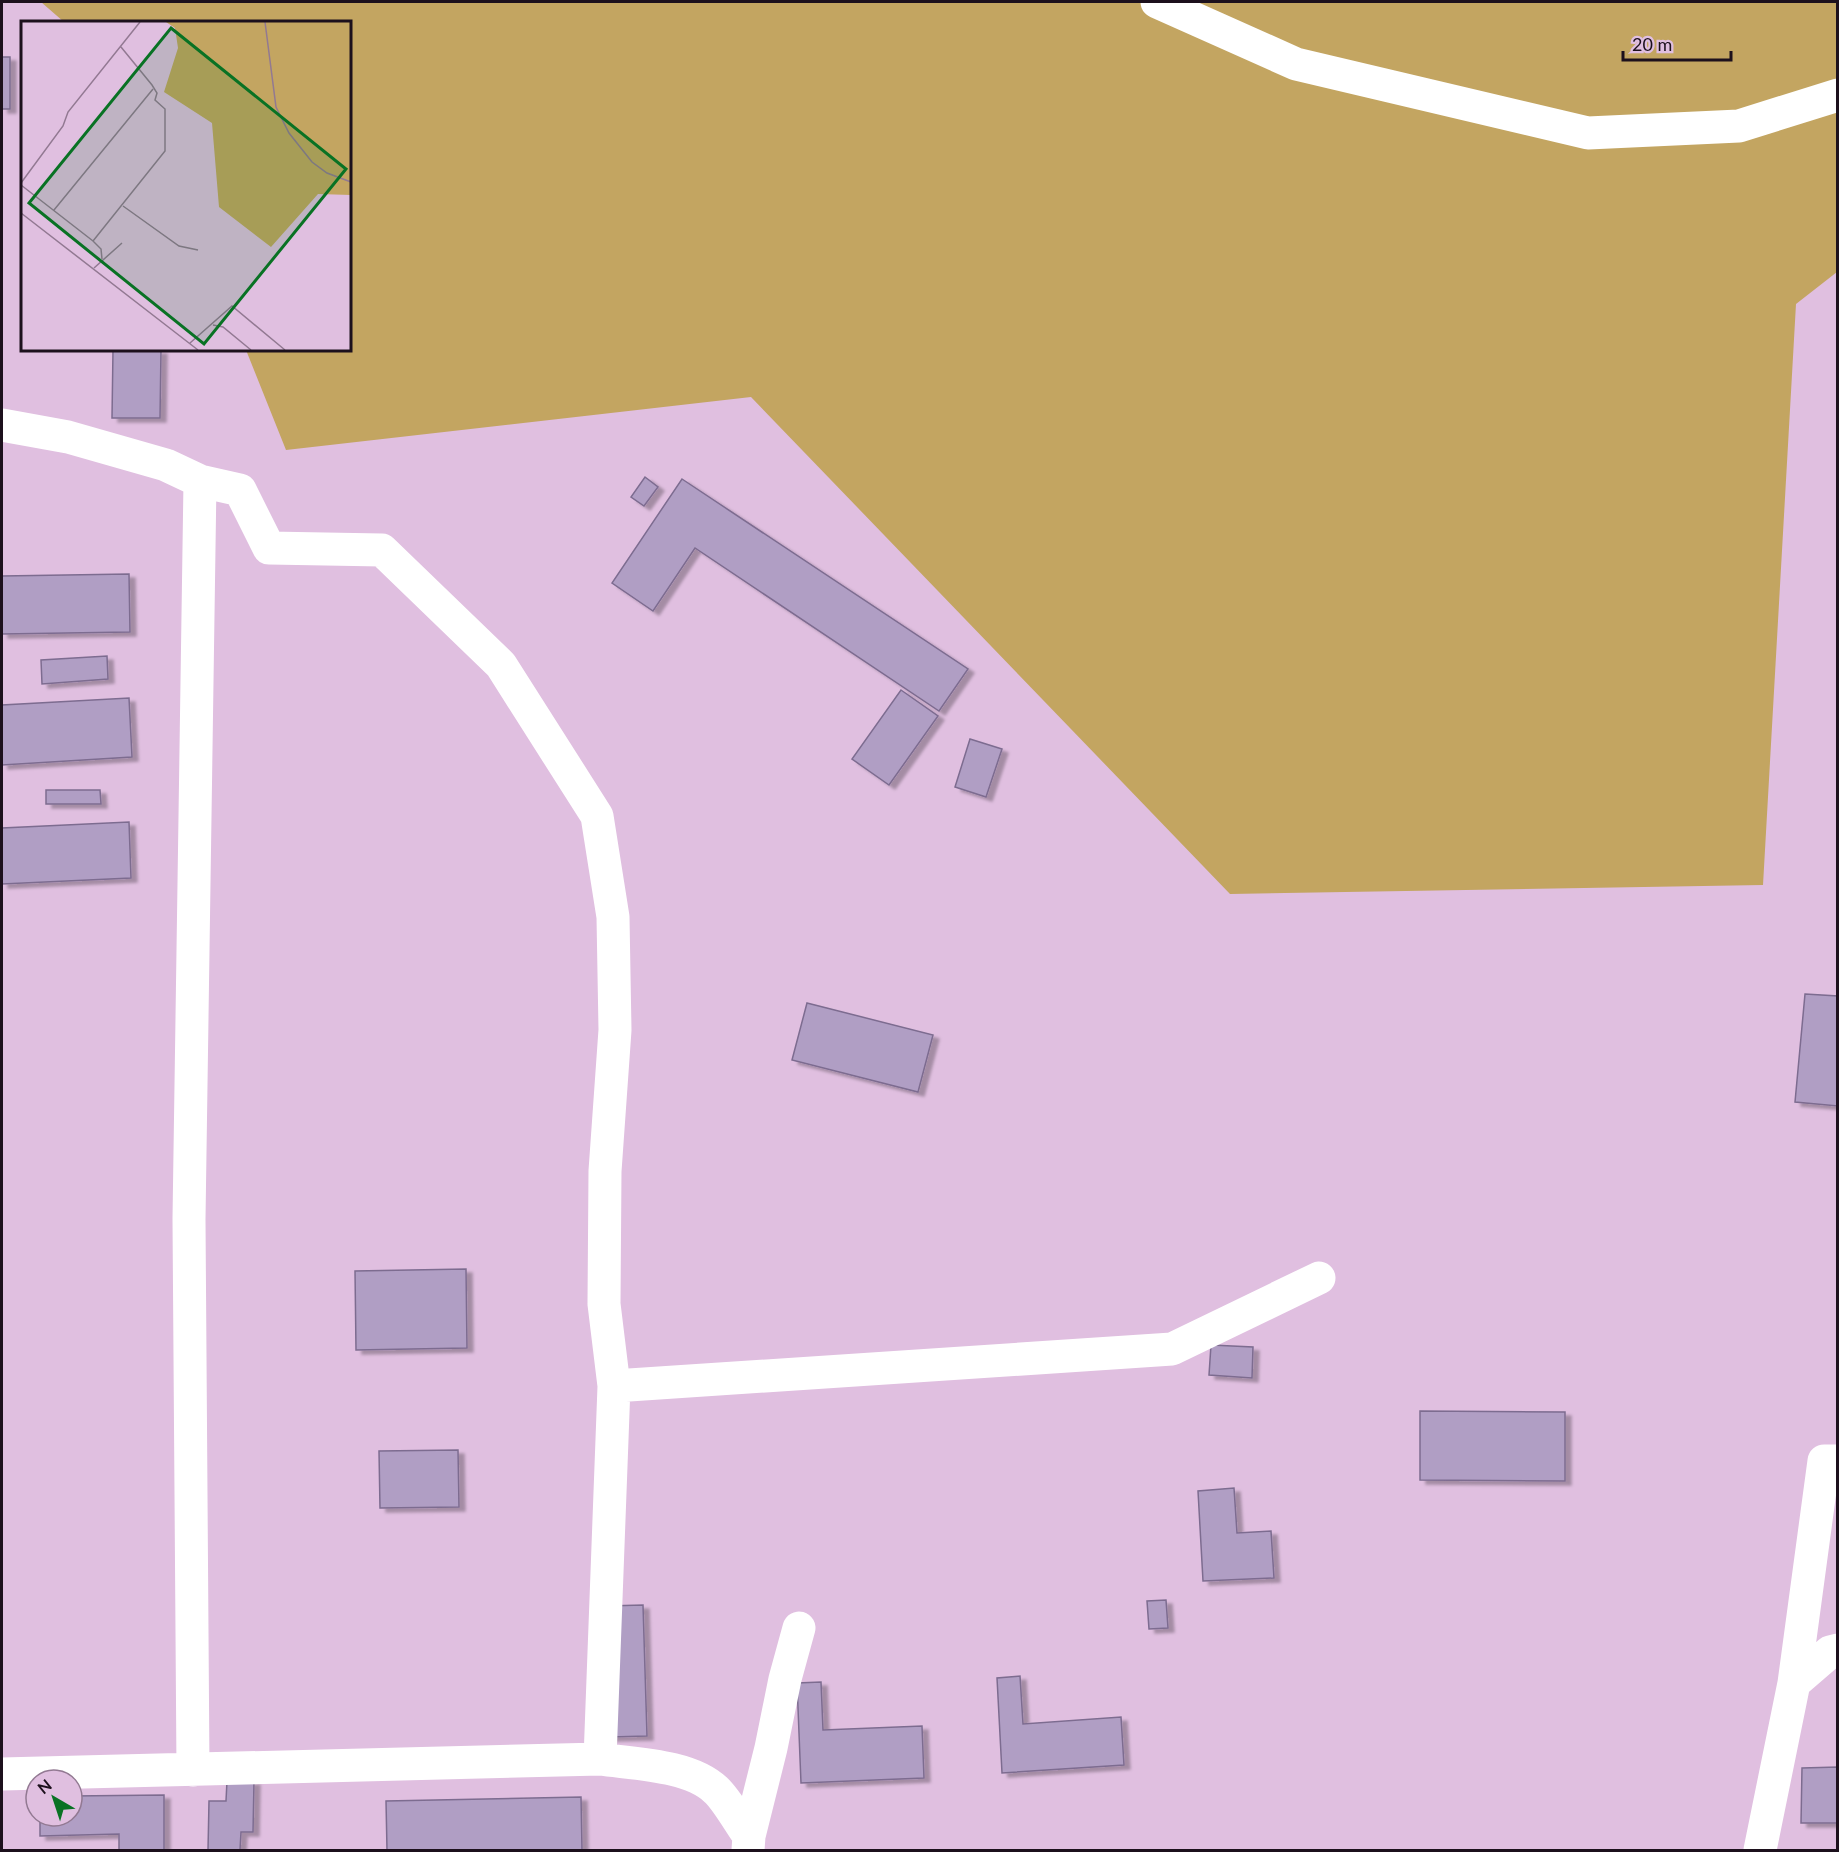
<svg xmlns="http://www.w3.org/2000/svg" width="1839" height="1852" viewBox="0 0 1839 1852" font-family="Lato,sans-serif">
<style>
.green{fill:#c3a561}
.building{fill:#b09ec4;stroke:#7d6c90;stroke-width:1.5;filter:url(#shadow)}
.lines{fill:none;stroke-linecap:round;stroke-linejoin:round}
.minor{stroke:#fff;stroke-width:33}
.inset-road{fill:none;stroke:#927992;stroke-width:1.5}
.view{fill:#097224;fill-opacity:0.15;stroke:#097224;stroke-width:3}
.inset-edge{fill:none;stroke:#1c101c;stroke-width:3}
</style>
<defs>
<filter id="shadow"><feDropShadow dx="6" dy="4" stdDeviation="1.5" flood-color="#0004"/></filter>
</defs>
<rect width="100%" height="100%" fill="#e0bfe0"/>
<!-- green -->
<path class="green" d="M 41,2 L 1837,2 L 1837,272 L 1796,304 L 1763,885 L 1230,894 L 751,397 L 286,450 L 246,350 L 350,350 L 350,22 L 64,22 Z"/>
<!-- building -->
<path class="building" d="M 2,57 L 10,57 L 10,109 L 2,109 Z
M 113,350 L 161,350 L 160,418 L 112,418 Z
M 645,477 L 658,487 L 644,506 L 631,497 Z
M 682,479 L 968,669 L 939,711 L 695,548 L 653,611 L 612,583 Z
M 129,574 L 130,632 L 2,634 L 2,576 Z
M 107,656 L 108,679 L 42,684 L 41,660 Z
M 901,690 L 938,716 L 889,785 L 852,759 Z
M 129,698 L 132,757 L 2,765 L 2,705 Z
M 970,739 L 1002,749 L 986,797 L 955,787 Z
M 46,790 L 100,790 L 101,804 L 46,804 Z
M 129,822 L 131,878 L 2,884 L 2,828 Z
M 1805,994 L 1838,996 L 1838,1106 L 1795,1102 Z
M 807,1003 L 933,1035 L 918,1092 L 792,1060 Z
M 466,1269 L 467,1348 L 356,1350 L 355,1271 Z
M 1211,1345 L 1253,1347 L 1252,1378 L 1209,1375 Z
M 1420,1411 L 1565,1412 L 1565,1481 L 1420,1480 Z
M 458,1450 L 459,1507 L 380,1508 L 379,1451 Z
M 1234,1488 L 1237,1533 L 1271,1531 L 1274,1578 L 1203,1581 L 1198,1491 Z
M 1166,1600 L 1168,1628 L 1149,1629 L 1147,1601 Z
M 643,1605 L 647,1736 L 610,1737 L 606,1606 Z
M 1020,1676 L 1023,1724 L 1121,1717 L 1124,1765 L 1002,1773 L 997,1678 Z
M 821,1682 L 823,1730 L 922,1726 L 924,1778 L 801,1783 L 797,1683 Z
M 1838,1767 L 1838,1823 L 1801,1823 L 1802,1768 Z
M 227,1781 L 254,1781 L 253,1832 L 241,1832 L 240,1850 L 208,1850 L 209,1801 L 226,1801 Z
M 164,1795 L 164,1850 L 119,1850 L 119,1834 L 40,1836 L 40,1816 L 72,1816 L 72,1796 Z
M 581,1797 L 582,1850 L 387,1850 L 386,1801 Z"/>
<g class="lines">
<!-- minor -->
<path class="minor" d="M 1157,2 L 1296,64 L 1588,133 L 1739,126 L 1838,95
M 2,425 L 68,437 L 166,465 L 200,481 L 240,490 L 269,548 L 382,550 L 501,665 L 597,816 L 613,917 L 615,1030 L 605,1171 L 604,1304 L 614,1386 L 600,1759
M 614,1386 L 1172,1349 L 1319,1278
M 1794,1683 L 1830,1652 L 1838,1650
M 193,1770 L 189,1219 L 200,481
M 2,1774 L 600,1759 C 635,1764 690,1765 716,1790 C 727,1800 740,1824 749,1836
M 748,1850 L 749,1836 L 771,1748 L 785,1679 L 799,1628
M 1760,1850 L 1794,1683 L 1824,1461 L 1838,1461"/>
</g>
<!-- overview -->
<g transform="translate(21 21)">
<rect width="330" height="330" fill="#e0bfe0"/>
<path d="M 145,1 L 330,1 L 330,174 L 297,173 L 250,226 L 198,186 L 191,102 L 143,71 L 157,27 L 154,7 Z" fill="#c3a561"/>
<path class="inset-road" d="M 244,1 L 255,86 L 268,112 L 291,141 L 306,152 L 330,161M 0,162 L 42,105 L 47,91 L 119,1M 0,164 L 72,220 L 80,228 L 81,238M 102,185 L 158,225 L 177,229M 33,189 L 132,68M 0,192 L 177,329M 72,220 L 144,130 L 144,88 L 134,79 L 136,72 L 131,64 L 100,26M 73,247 L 101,222M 192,304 L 202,306 L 230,329M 169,322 L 211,285 L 264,329"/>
<path class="view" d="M 150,7 L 325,148 L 183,323 L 8,182 Z"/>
<rect width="330" height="330" class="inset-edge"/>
</g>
<!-- border -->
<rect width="1839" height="1852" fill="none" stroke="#1c101c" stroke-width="6"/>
<!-- north arrow -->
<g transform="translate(54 1798) rotate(321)"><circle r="28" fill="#e0bfe0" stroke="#927992" stroke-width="1.5"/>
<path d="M0-4.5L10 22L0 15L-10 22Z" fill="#097224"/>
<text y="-9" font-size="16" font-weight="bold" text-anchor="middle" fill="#1c101c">N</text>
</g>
<!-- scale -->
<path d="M1623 51v9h108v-9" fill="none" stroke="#1c101c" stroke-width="3"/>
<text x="1632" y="51" font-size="18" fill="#1c101c" stroke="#e0bfe0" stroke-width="4.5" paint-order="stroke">20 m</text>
</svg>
